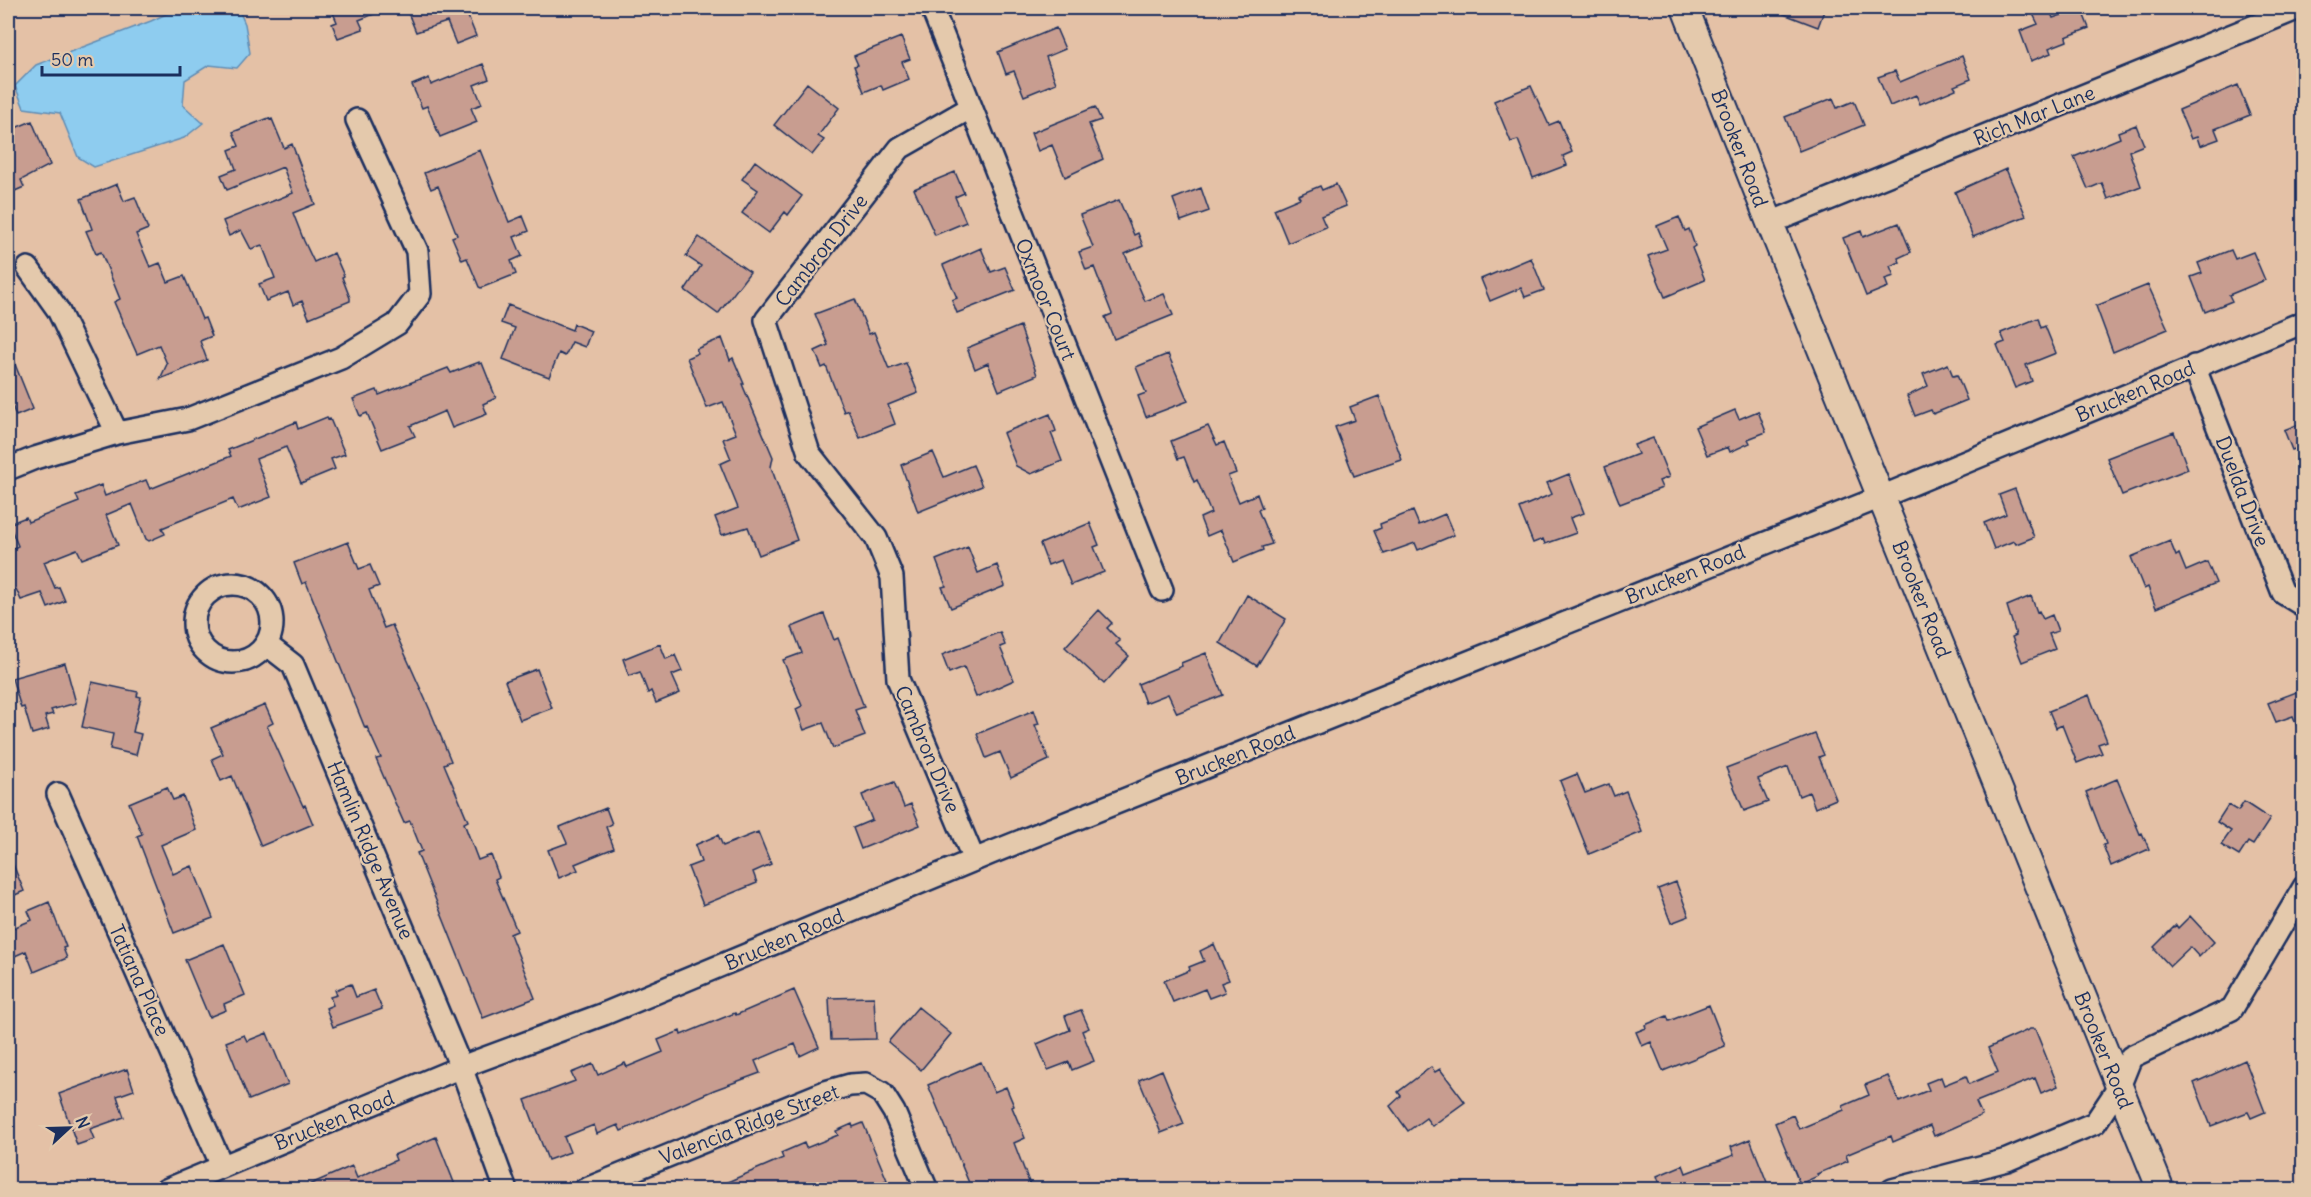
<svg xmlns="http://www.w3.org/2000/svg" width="2311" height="1197" viewBox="0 0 2311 1197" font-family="Delius,sans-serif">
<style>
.water{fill:#8eccef;stroke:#608db5;stroke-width:1.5}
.building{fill:#c89d90;stroke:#1b2f5e;stroke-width:1.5}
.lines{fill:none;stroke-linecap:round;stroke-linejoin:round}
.minor-casing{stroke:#1b2f5e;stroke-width:26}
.tertiary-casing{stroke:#1b2f5e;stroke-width:30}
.minor{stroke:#e4c9ac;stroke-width:21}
.tertiary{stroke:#e4c9ac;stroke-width:26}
.labels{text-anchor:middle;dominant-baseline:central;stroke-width:4.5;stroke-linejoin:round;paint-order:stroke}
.street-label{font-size:20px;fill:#1b2f5e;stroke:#e4c9ac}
</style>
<rect width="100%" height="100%" fill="#e4c1a6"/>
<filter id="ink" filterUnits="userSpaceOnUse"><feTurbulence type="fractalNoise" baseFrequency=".0167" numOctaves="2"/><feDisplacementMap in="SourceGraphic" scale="12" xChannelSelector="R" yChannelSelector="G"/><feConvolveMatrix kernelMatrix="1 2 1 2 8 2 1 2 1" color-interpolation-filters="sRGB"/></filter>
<g filter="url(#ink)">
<!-- water -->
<path class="water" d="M 179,8 L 238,8 L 245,24 L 250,53 L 237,68 L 209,65 L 185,80 L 183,105 L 203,123 L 184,138 L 94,167 L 78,157 L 60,113 L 24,108 L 15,86 L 36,65 L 151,21 Z"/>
<!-- building -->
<path class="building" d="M 331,8 L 389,8 L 359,20 L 363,29 L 338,38 L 332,24 L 337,22 Z
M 406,8 L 480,8 L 467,14 L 476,36 L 456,44 L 447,22 L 416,32 Z
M 1768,8 L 1825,8 L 1818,27 Z
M 2049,8 L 2053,18 L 2081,8 L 2089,28 L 2066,37 L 2067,41 L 2049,48 L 2051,53 L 2031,61 L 2020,31 L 2038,24 L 2033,14 Z
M 1056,28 L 1065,49 L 1046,57 L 1056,83 L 1024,96 L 1014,71 L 1006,74 L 998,52 Z
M 901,37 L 910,59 L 902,62 L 909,79 L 883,90 L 881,85 L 864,92 L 854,66 L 858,65 L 854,56 Z
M 1962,56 L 1971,79 L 1954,86 L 1956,89 L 1920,104 L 1916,95 L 1890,106 L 1878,77 L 1895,71 L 1900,82 Z
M 483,64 L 489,79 L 474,85 L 482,104 L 471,108 L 477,122 L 440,137 L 427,106 L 422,108 L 412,85 L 429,78 L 431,85 Z
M 807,83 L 839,108 L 818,136 L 824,140 L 812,155 L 774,125 Z
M 2238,85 L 2250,115 L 2215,129 L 2219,139 L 2200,146 L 2197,137 L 2191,139 L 2179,110 Z
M 1531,86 L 1549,125 L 1559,121 L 1572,152 L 1563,156 L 1567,165 L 1533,178 L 1518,140 L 1511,142 L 1494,101 Z
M 1833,98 L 1837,108 L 1854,101 L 1864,125 L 1799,151 L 1785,117 Z
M 1095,107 L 1101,120 L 1089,124 L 1103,159 L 1065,177 L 1052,145 L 1038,151 L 1031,133 Z
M 269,118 L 270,120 L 272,119 L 284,148 L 292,144 L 315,204 L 293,213 L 304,241 L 314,262 L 334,253 L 344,276 L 342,277 L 350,298 L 350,301 L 309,318 L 302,301 L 293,305 L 288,292 L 266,301 L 259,284 L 275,278 L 262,245 L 251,249 L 241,230 L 229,236 L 223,221 L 293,193 L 283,167 L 227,190 L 221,175 L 236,169 L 229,150 L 239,146 L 233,132 Z
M 32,121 L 50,165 L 21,180 L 24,187 L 8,194 L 8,131 Z
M 2136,125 L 2144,145 L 2129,151 L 2141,186 L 2108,199 L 2102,183 L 2088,189 L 2074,157 L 2120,138 L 2118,132 Z
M 480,150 L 509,222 L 523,216 L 529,231 L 514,237 L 522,256 L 511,261 L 516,274 L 481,288 L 479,287 L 467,258 L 462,260 L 452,237 L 457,235 L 438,186 L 431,189 L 424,173 Z
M 755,161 L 802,196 L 788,215 L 785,212 L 769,233 L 742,213 L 758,190 L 742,179 Z
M 2006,169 L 2026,216 L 1973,237 L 1955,192 Z
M 955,172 L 964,193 L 955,197 L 966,222 L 935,235 L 914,189 Z
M 117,184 L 124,201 L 135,197 L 148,229 L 136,234 L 150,267 L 160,263 L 168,282 L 184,276 L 202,319 L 205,318 L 212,336 L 200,341 L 207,360 L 160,379 L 167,364 L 159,345 L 137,354 L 114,302 L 120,299 L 101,252 L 96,254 L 86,231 L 92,229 L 81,199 Z
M 1336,184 L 1346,206 L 1321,216 L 1326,227 L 1288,243 L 1274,209 L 1300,198 L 1298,195 L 1320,186 L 1322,190 Z
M 1201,188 L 1209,211 L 1181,221 L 1173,199 Z
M 1119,200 L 1134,235 L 1138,233 L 1143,246 L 1125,254 L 1145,301 L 1164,294 L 1173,315 L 1114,339 L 1105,317 L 1112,314 L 1094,267 L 1086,270 L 1079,252 L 1093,247 L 1080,215 Z
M 1679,217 L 1685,231 L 1689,229 L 1695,246 L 1692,248 L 1705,280 L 1665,297 L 1648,256 L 1667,249 L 1657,226 Z
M 1899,223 L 1911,252 L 1898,258 L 1900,262 L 1890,266 L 1894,276 L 1885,279 L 1888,287 L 1866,296 L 1843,238 L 1861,231 L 1863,237 Z
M 699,237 L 750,272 L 718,314 L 685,290 L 701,266 L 686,256 Z
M 981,248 L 991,272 L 1005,267 L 1015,290 L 957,313 L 952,300 L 957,298 L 943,265 Z
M 2231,250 L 2235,259 L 2253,252 L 2265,280 L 2229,295 L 2232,301 L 2205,312 L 2191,277 L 2202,273 L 2198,263 Z
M 1531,258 L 1544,290 L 1525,297 L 1521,288 L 1490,301 L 1481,279 Z
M 2148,285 L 2168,329 L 2113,352 L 2096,306 Z
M 855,299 L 869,334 L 874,332 L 889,369 L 906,363 L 918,393 L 888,405 L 895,424 L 860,438 L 848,410 L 844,412 L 826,366 L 822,368 L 815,351 L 828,345 L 815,314 Z
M 508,305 L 572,330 L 574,324 L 591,331 L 585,347 L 572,342 L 565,356 L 559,353 L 549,377 L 503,359 L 515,328 L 501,323 Z
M 2038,318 L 2041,328 L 2045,326 L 2056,353 L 2026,365 L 2032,381 L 2015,388 L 1997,345 L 2005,342 L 2001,333 Z
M 1020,326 L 1037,375 L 999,391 L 988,363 L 975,369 L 967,348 Z
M 722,338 L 730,360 L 733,358 L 744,384 L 742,384 L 773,457 L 771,467 L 797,540 L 759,555 L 748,527 L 722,535 L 715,517 L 738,508 L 720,464 L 731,459 L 723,439 L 736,434 L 723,402 L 707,408 L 687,358 L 698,353 L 696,349 Z
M 8,347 L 33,409 L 16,416 L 8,395 Z
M 1168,354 L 1188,401 L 1146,417 L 1138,396 L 1146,393 L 1136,367 Z
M 479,362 L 479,364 L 482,363 L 496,398 L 483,404 L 487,414 L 452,428 L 445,411 L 410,426 L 415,436 L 382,449 L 367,413 L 360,416 L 353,399 L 377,390 L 379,395 L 448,368 L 451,373 Z
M 1948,364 L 1953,376 L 1957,375 L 1967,400 L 1933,414 L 1931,410 L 1915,416 L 1907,396 L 1928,386 L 1923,374 Z
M 1379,396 L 1402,460 L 1354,476 L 1335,427 L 1355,420 L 1350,407 Z
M 1735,410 L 1739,419 L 1758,411 L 1766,432 L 1748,439 L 1750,443 L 1730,452 L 1728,447 L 1707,455 L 1695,427 Z
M 1050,414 L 1056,431 L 1051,433 L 1062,461 L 1031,474 L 1016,466 L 1003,433 Z
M 327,417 L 328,420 L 330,419 L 345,454 L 331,459 L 335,469 L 301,483 L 286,447 L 256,459 L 271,497 L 238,510 L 233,499 L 162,528 L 165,534 L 149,541 L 146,539 L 132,504 L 106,515 L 118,545 L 82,559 L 77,549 L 44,562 L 55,588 L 59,587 L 65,601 L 48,608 L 42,593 L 21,600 L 16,589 L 8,592 L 8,551 L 18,546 L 9,524 L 26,517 L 28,522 L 79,502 L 76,495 L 101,485 L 105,496 L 146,480 L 150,489 L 231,456 L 228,450 L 296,422 L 298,429 Z
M 2304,422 L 2304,446 L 2292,450 L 2284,430 Z
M 1208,426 L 1217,445 L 1224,442 L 1236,473 L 1228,476 L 1239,502 L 1257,494 L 1262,508 L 1258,510 L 1272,544 L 1262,547 L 1263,550 L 1234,562 L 1221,530 L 1207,536 L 1200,518 L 1211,513 L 1197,480 L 1194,482 L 1184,457 L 1178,459 L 1171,441 Z
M 2174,432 L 2188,469 L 2122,495 L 2107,458 Z
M 1653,438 L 1669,477 L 1659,481 L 1662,488 L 1620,504 L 1605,467 L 1638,454 L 1634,445 Z
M 933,452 L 944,477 L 973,465 L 982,486 L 918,512 L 901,465 Z
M 1569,474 L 1584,513 L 1570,518 L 1576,533 L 1545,544 L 1543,539 L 1533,543 L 1519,508 L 1552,494 L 1547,483 Z
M 2015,489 L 2034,537 L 2016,544 L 2014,541 L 1994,549 L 1984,523 L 2006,514 L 1999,495 Z
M 1413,511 L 1419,525 L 1445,514 L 1454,535 L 1418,550 L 1415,543 L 1384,554 L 1374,531 L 1381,528 L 1380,524 Z
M 1090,523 L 1099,545 L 1094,547 L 1104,572 L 1071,585 L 1061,560 L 1048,565 L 1040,544 Z
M 2170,541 L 2176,556 L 2179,554 L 2186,571 L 2207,562 L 2216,583 L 2156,608 L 2148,587 L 2144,589 L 2131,557 Z
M 348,542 L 359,569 L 370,565 L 379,586 L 369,590 L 384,628 L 392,625 L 430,710 L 451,761 L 444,764 L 468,821 L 464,823 L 478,860 L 491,855 L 499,877 L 495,879 L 517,931 L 510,934 L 535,998 L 483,1018 L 417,853 L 422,851 L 410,821 L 404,823 L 388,787 L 376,759 L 381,758 L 367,727 L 365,728 L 306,582 L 302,584 L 294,563 Z
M 968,547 L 978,573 L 997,565 L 1005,586 L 951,608 L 942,587 L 946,586 L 936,560 Z
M 1247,595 L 1286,619 L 1257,666 L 1220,643 Z
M 2031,596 L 2037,612 L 2039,611 L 2043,619 L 2052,615 L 2058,631 L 2049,634 L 2055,649 L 2022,662 L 2012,637 L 2016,635 L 2007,606 Z
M 1099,610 L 1112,623 L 1107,628 L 1120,641 L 1116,644 L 1129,656 L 1104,684 L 1065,647 Z
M 824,614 L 834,640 L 838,638 L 864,707 L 855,710 L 865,736 L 833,748 L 823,723 L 804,730 L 796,709 L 802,706 L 783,660 L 802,653 L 792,627 Z
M 1000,632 L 1005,645 L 1000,647 L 1014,680 L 976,697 L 964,667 L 949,673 L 942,655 Z
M 660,644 L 666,659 L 675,655 L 682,671 L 672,675 L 680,693 L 656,703 L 651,691 L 648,693 L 640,672 L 629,676 L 623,659 Z
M 1206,653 L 1223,695 L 1177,713 L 1168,694 L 1145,703 L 1138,684 L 1182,666 L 1181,663 Z
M 65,663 L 76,703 L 51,710 L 53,714 L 45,716 L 49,729 L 32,734 L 24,707 L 21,708 L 12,678 Z
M 537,669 L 552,708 L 520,720 L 505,681 Z
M 92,682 L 138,692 L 137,696 L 141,697 L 133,732 L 141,734 L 136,755 L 110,749 L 113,734 L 82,727 Z
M 2304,689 L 2304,741 L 2303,741 L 2293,716 L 2276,722 L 2268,703 Z
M 2089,695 L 2107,741 L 2098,744 L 2102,753 L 2077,763 L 2062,725 L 2056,728 L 2049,711 Z
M 265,705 L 273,723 L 267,726 L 303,806 L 305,805 L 313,824 L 261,846 L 232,776 L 221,781 L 212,759 L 223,754 L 211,728 Z
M 1034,710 L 1039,724 L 1035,725 L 1049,760 L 1011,778 L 1000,752 L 986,758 L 977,734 Z
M 1815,734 L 1824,755 L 1819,757 L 1836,799 L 1815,808 L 1809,792 L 1799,796 L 1788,767 L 1758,779 L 1768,802 L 1744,811 L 1726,768 Z
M 1577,774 L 1585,793 L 1609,784 L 1614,796 L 1626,791 L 1642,832 L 1589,854 L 1560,781 Z
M 2117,779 L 2140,834 L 2142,833 L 2149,849 L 2111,866 L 2103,845 L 2106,844 L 2086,792 Z
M 894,782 L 904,807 L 911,804 L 920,825 L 861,849 L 853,828 L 872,820 L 862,795 Z
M 167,787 L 173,800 L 183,796 L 196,830 L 161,845 L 173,874 L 192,866 L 213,918 L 174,933 L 137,836 L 142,834 L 129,803 Z
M 2244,802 L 2270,819 L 2253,845 L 2248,842 L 2239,856 L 2221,845 L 2231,831 L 2217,822 L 2228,805 L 2238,811 Z
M 606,808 L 612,824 L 606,827 L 614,848 L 575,864 L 578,870 L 559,878 L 548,850 L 567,843 L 560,827 Z
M 758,832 L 771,864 L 753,872 L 757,883 L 703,905 L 688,867 L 701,862 L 695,845 L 718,835 L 723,846 Z
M 8,852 L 24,891 L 8,898 Z
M 1676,882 L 1689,916 L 1671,923 L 1658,889 Z
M 49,902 L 66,947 L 63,948 L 67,958 L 34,972 L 26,951 L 8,959 L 8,930 L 32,920 L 28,911 Z
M 2190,916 L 2214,942 L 2199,957 L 2190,947 L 2170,966 L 2155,950 L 2156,949 L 2154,947 L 2176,925 L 2178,928 Z
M 224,944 L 245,995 L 224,1004 L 226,1010 L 209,1017 L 185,960 Z
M 1214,944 L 1229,980 L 1221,983 L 1225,992 L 1209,998 L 1205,989 L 1173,1002 L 1164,981 L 1190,970 L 1189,967 L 1204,961 L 1200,951 Z
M 351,984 L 356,997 L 374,990 L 382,1009 L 333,1027 L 326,1008 L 333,1005 L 330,997 L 337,995 L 335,990 Z
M 794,990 L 819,1047 L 800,1056 L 795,1044 L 755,1061 L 760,1073 L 714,1090 L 621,1131 L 618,1125 L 597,1134 L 594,1125 L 564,1137 L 570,1152 L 548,1160 L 525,1100 L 575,1081 L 571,1073 L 593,1064 L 598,1075 L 625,1063 L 627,1067 L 663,1052 L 658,1040 L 680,1031 L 681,1035 L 735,1013 L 736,1015 Z
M 874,997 L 876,1039 L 831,1040 L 829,998 Z
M 1709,1005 L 1725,1046 L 1663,1071 L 1651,1042 L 1642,1046 L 1636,1032 L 1646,1028 L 1645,1025 L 1667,1016 L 1669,1021 Z
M 918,1007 L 951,1034 L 921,1070 L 888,1042 Z
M 1081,1010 L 1089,1028 L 1082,1031 L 1094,1061 L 1072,1070 L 1069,1062 L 1048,1070 L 1037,1044 L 1070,1030 L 1065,1016 Z
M 2030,1029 L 2035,1029 L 2058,1086 L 2041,1093 L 2035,1078 L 1976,1102 L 1982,1115 L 1953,1128 L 1934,1136 L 1930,1126 L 1893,1142 L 1891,1136 L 1846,1155 L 1848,1161 L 1817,1174 L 1818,1176 L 1800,1184 L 1775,1123 L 1793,1115 L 1799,1129 L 1844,1110 L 1843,1106 L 1869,1095 L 1865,1085 L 1888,1076 L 1899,1102 L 1929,1090 L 1926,1083 L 1941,1077 L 1944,1085 L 1966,1076 L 1969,1084 L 1998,1072 L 1988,1048 Z
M 267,1033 L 288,1084 L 249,1100 L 226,1042 L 244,1035 L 247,1041 Z
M 2245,1060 L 2265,1112 L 2251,1118 L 2248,1112 L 2211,1126 L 2194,1083 Z
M 981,1062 L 994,1092 L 1006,1087 L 1014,1106 L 1012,1107 L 1025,1138 L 1014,1143 L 1032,1190 L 972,1190 L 928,1085 Z
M 1431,1067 L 1435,1072 L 1440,1069 L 1465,1102 L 1432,1126 L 1426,1118 L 1408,1131 L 1390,1106 L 1401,1096 L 1398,1092 Z
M 127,1069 L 134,1090 L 117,1096 L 124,1117 L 90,1129 L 94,1139 L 77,1145 L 59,1094 Z
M 1162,1070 L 1184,1124 L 1161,1133 L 1139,1080 Z
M 863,1123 L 887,1180 L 864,1190 L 709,1190 L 783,1158 L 781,1153 L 804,1143 L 806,1148 L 838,1135 L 836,1131 L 852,1124 L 853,1127 Z
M 436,1137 L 457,1190 L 297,1190 L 352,1166 L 357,1178 L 396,1160 L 394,1155 Z
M 1750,1139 L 1770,1190 L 1662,1190 L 1657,1176 L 1683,1165 L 1686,1173 L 1734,1155 L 1731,1147 Z"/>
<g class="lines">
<defs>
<path id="minor" d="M 932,8 L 1162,590
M 970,108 L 900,148 L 766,320 L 809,453 L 876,538 L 892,577 L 898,679 L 974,860
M 1770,223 L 2299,8
M 28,268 L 58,310 L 117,433
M 2194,366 L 2283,593 L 2304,606
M 8,469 L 35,458 L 117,433 L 188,419 L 341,358 L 397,324 L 420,294 L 417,251 L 357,120
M194 623a39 39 0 1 1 78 0a39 39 0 1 1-78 0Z
M 266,644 L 293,665 L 461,1067 L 506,1190
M 58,794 L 222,1166
M 166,1190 L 461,1067 L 604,1014 L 991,853 L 1881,497 L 2304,322
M 584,1190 L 825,1092 L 850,1085 L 866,1084 L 882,1093 L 894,1112 L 927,1190
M 1892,1190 L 2007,1160 L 2095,1123 L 2119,1087 L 2131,1057 L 2232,1009 L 2304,887"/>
<path id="tertiary" d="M 1685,8 L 1770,223 L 2161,1190"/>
</defs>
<!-- minor casing -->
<use href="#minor" class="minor-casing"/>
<!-- tertiary casing -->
<use href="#tertiary" class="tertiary-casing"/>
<!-- minor -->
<use href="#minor" class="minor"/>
<!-- tertiary -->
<use href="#tertiary" class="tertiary"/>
</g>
</g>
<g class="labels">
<!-- street labels -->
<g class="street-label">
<text transform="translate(2034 115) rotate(-22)">Rich Mar Lane</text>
<text transform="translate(1740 148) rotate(69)">Brooker Road</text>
<text transform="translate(821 250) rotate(-52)">Cambron Drive</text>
<text transform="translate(1046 299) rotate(68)">Oxmoor Court</text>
<text transform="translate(2135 391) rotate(-23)">Brucken Road</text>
<text transform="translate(2243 491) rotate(69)">Duelda Drive</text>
<text transform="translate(1685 574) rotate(-22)">Brucken Road</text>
<text transform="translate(1922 599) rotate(68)">Brooker Road</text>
<text transform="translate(928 749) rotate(67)">Cambron Drive</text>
<text transform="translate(1235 755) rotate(-22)">Brucken Road</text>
<text transform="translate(371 850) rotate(67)">Hamlin Ridge Avenue</text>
<text transform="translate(784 939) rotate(-23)">Brucken Road</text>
<text transform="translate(140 980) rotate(66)">Tatiana Place</text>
<text transform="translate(2104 1050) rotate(68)">Brooker Road</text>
<text transform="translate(334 1120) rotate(-22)">Brucken Road</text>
<text transform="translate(749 1124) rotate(-21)">Valencia Ridge Street</text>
</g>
</g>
<!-- margin -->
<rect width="2311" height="1197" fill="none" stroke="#e4c9ac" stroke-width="30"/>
<rect x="15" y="15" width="2281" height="1167" fill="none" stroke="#1b2f5e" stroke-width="2" filter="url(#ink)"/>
<!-- north arrow -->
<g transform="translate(69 1128) rotate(68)" stroke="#e4c9ac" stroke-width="4.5" paint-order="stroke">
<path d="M0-4.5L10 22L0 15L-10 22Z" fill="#1b2f5e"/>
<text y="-9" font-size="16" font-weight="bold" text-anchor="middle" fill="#1b2f5e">N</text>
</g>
<!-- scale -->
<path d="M42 66v9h138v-9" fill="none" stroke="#1b2f5e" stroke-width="3"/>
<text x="51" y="66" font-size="18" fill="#1b2f5e" stroke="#e4c9ac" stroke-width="4.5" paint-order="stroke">50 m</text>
</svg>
